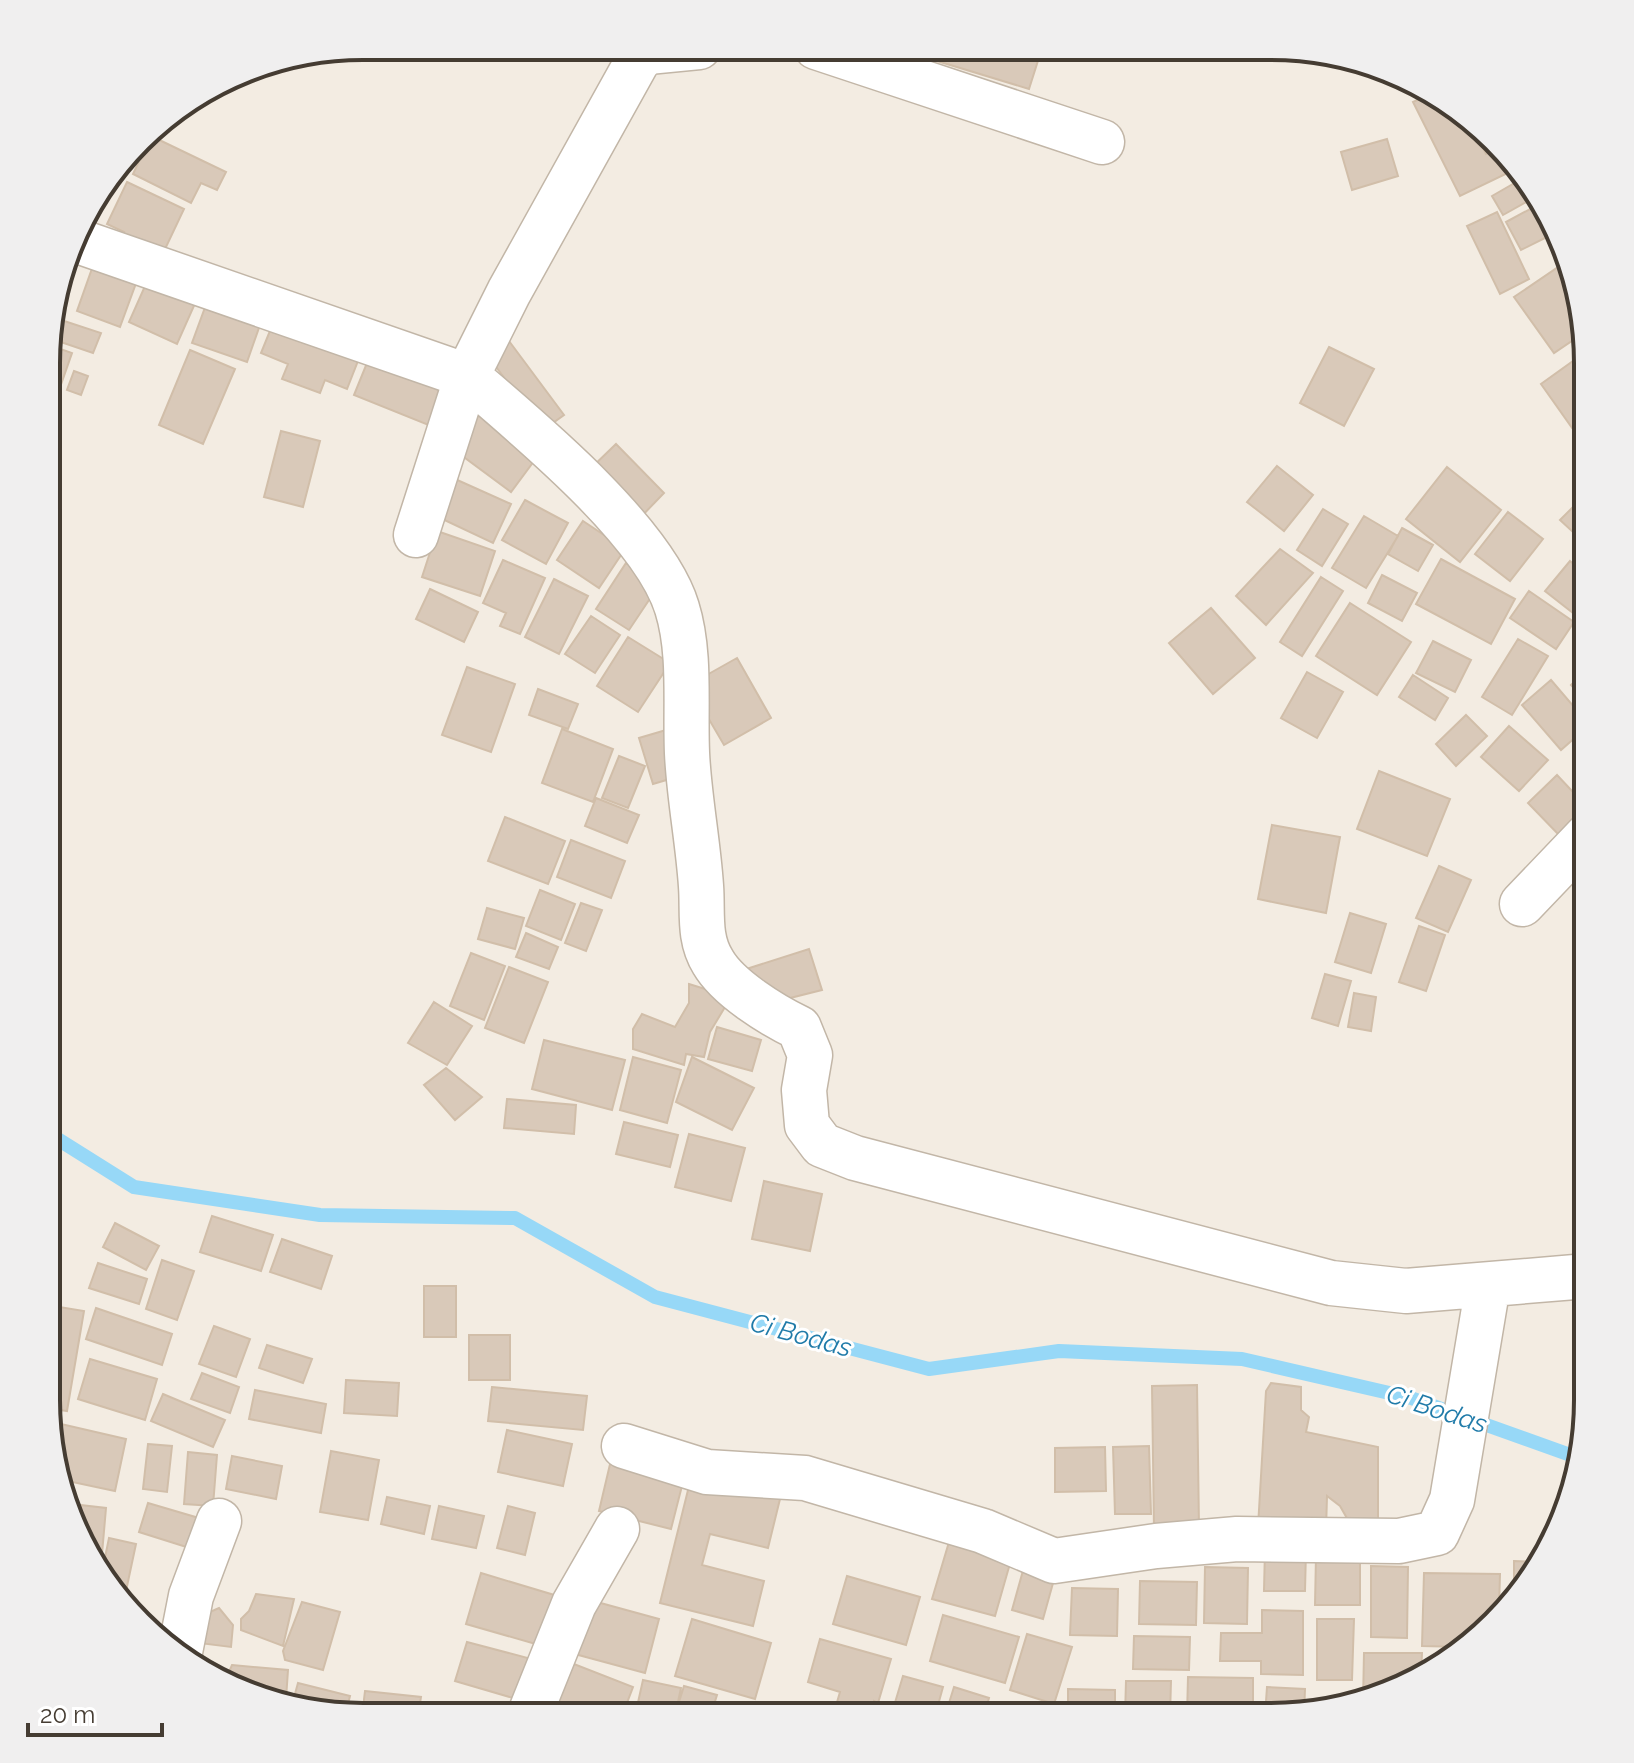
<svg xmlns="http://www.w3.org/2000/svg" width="1634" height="1763" viewBox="0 0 1634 1763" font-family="Raleway,sans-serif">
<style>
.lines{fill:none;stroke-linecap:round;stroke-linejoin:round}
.stream{stroke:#97d8f7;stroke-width:14}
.building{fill:#d9c9b9;stroke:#d1bea9;stroke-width:2}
.street-casing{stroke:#c2b6a7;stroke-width:47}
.street{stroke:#fff;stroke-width:44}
.labels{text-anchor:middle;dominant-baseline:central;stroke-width:6;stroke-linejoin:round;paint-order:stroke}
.water-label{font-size:26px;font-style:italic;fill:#207ba9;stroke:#fff}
.rim{fill:none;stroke:#453c32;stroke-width:4}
</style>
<rect width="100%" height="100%" fill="#f3ece2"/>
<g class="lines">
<!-- stream -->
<path class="stream" d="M 48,1133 L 134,1187 L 320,1215 L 515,1218 L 655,1297 L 929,1369 L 1059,1351 L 1242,1359 L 1411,1398 L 1576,1457"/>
</g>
<!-- building -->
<path class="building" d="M 891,47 L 1042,48 L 1029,89 Z
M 1434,92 L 1474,130 L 1486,154 L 1495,150 L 1516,169 L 1460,196 L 1413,102 Z
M 151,136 L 226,172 L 217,190 L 201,183 L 191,203 L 133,174 Z
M 1387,139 L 1398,176 L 1352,190 L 1341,152 Z
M 1525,177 L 1539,195 L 1503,215 L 1492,196 Z
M 127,182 L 184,209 L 157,266 L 117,246 L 124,232 L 107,224 Z
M 97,194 L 105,198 L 87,234 L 79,230 L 89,204 Z
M 1532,208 L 1547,237 L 1521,250 L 1506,222 Z
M 1497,212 L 1529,279 L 1500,294 L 1467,226 Z
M 70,255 L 78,258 L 61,292 L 56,290 Z
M 1570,259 L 1585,332 L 1554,353 L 1514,297 Z
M 95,260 L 139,275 L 120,327 L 77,311 Z
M 149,277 L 197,299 L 177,344 L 129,322 Z
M 207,302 L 261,322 L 247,362 L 192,343 Z
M 276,316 L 363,348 L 347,389 L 325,380 L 320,393 L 282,379 L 288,364 L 261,353 Z
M 52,317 L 101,333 L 93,353 L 52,339 Z
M 509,341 L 564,415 L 543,430 L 488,356 Z
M 52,346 L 72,353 L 57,396 L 52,394 Z
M 1329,347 L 1374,369 L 1344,426 L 1300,403 Z
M 190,350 L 235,369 L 203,444 L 159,425 Z
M 1587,351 L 1587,449 L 1541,384 Z
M 371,353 L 448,383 L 431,426 L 354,395 Z
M 74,371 L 88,376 L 81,395 L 67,390 Z
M 479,415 L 537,457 L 511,492 L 453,449 Z
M 281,431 L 320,441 L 303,507 L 264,497 Z
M 616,444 L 664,493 L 636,522 L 587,472 Z
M 1277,466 L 1313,495 L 1284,531 L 1247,502 Z
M 1447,467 L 1501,510 L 1460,562 L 1406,519 Z
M 455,479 L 511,504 L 493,543 L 438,517 Z
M 525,500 L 568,523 L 546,564 L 502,540 Z
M 1580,500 L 1587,507 L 1587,545 L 1560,520 Z
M 1323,509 L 1348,524 L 1322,566 L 1297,550 Z
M 1508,512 L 1543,539 L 1510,581 L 1475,554 Z
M 1364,516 L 1398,536 L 1366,588 L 1332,568 Z
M 583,521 L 625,549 L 599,588 L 557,560 Z
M 1402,528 L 1433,545 L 1418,571 L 1388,554 Z
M 437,531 L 495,551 L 480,596 L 422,577 Z
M 1280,549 L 1313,573 L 1266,625 L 1236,596 Z
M 1441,559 L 1515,599 L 1491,644 L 1416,604 Z
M 503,560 L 545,578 L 520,634 L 500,626 L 506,613 L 483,603 Z
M 1570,561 L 1587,575 L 1587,624 L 1545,591 Z
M 626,563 L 659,585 L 629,630 L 596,609 Z
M 1382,575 L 1417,593 L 1402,621 L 1368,603 Z
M 1321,577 L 1343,591 L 1302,656 L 1280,642 Z
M 554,579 L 588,596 L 559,654 L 525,637 Z
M 430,589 L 478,612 L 464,642 L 416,619 Z
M 1529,591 L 1574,622 L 1556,649 L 1510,618 Z
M 1350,603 L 1411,642 L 1377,695 L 1316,656 Z
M 1211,608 L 1255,658 L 1213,694 L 1169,643 Z
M 591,616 L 620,635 L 595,673 L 565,654 Z
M 628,637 L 670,663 L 638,712 L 597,686 Z
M 1518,639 L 1548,656 L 1512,715 L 1482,697 Z
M 1433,641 L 1471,660 L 1455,692 L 1416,673 Z
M 737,658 L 771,718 L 724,745 L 689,685 Z
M 467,667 L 515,684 L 491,752 L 442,735 Z
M 1587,669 L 1587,702 L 1571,685 Z
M 1307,672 L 1343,692 L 1317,738 L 1281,718 Z
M 1413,675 L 1448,698 L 1435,720 L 1399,697 Z
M 1551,680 L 1587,722 L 1587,727 L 1561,750 L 1522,705 Z
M 538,689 L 578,704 L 568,729 L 529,715 Z
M 1466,715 L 1487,736 L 1456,766 L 1436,744 Z
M 1509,726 L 1548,760 L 1519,791 L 1481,757 Z
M 562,729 L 613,749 L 593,802 L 542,783 Z
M 666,730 L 680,776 L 653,784 L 639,738 Z
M 619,756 L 645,766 L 628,808 L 602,798 Z
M 1379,771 L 1450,799 L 1427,856 L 1357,829 Z
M 1557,775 L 1587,807 L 1587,812 L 1561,837 L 1528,803 Z
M 596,798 L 639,815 L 627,843 L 585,826 Z
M 505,817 L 565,841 L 548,884 L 488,861 Z
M 1272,825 L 1340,837 L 1326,913 L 1258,899 Z
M 571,840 L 625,861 L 611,898 L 557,877 Z
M 1439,866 L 1471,880 L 1448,932 L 1416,918 Z
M 540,890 L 575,904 L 561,940 L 526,926 Z
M 581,903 L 602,910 L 586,951 L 565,943 Z
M 487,908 L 524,918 L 515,949 L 478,939 Z
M 1350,913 L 1386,924 L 1371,973 L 1335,962 Z
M 1419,926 L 1445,935 L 1426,991 L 1399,982 Z
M 526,933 L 558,947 L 549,969 L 516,957 Z
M 809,949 L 822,990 L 766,1004 L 740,971 Z
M 471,953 L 505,966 L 484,1020 L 450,1006 Z
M 509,967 L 548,982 L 524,1043 L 485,1028 Z
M 1325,974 L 1351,981 L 1338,1026 L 1312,1018 Z
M 689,984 L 731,997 L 710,1032 L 704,1057 L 686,1054 L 684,1065 L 633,1049 L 633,1029 L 642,1014 L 675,1027 L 689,1003 Z
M 1354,993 L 1376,997 L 1371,1031 L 1348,1027 Z
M 434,1002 L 472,1026 L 447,1065 L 408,1043 Z
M 717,1027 L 761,1040 L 752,1071 L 708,1059 Z
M 544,1040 L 625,1060 L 612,1110 L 532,1089 Z
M 633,1057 L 681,1070 L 667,1123 L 620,1110 Z
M 692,1057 L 754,1088 L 732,1130 L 676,1102 Z
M 446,1068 L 482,1097 L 455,1120 L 424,1085 Z
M 507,1099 L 576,1105 L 574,1134 L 504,1128 Z
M 624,1122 L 678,1135 L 670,1167 L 616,1154 Z
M 689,1134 L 745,1148 L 731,1201 L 675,1187 Z
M 764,1181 L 822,1194 L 810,1251 L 752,1239 Z
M 212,1216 L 273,1235 L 261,1271 L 200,1252 Z
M 115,1223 L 159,1246 L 146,1270 L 103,1247 Z
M 282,1239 L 332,1256 L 321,1289 L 270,1272 Z
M 162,1260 L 194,1271 L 177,1320 L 146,1309 Z
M 98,1263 L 147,1279 L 139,1304 L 89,1288 Z
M 424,1286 L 456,1286 L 456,1337 L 424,1337 Z
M 47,1305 L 84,1311 L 67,1411 L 47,1408 Z
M 96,1308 L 172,1334 L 162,1365 L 86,1339 Z
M 214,1326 L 250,1339 L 236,1377 L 199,1364 Z
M 469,1335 L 510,1335 L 510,1380 L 469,1380 Z
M 267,1345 L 312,1359 L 303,1383 L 259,1368 Z
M 90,1359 L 157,1379 L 145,1420 L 78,1399 Z
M 202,1373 L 239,1387 L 230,1413 L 191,1399 Z
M 346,1380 L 399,1383 L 397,1416 L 344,1413 Z
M 1271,1383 L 1301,1387 L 1301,1410 L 1309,1417 L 1306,1432 L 1378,1447 L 1378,1524 L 1348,1520 L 1340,1506 L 1327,1496 L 1326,1531 L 1258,1527 L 1266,1391 Z
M 1197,1385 L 1199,1528 L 1154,1529 L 1152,1386 Z
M 492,1387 L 587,1396 L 583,1430 L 488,1421 Z
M 255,1390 L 326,1404 L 321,1433 L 249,1419 Z
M 163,1394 L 225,1420 L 213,1447 L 151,1421 Z
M 61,1424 L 126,1439 L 115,1491 L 58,1479 L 54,1457 Z
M 507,1430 L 572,1444 L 563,1486 L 498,1472 Z
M 148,1444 L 172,1446 L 167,1492 L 143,1489 Z
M 1149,1446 L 1151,1514 L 1115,1514 L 1113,1447 Z
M 1105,1447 L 1106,1491 L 1055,1492 L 1055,1448 Z
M 331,1451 L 379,1460 L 368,1520 L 320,1512 Z
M 188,1452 L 217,1455 L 213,1506 L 184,1504 Z
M 232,1456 L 282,1466 L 276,1499 L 226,1489 Z
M 611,1460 L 684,1478 L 671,1529 L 599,1511 Z
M 691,1478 L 780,1499 L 768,1548 L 710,1534 L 702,1565 L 764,1581 L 753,1626 L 660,1603 Z
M 387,1497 L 430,1506 L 424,1534 L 381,1524 Z
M 63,1503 L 106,1508 L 100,1577 Z
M 148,1503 L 209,1521 L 199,1551 L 139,1532 Z
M 439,1506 L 484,1516 L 476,1548 L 432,1539 Z
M 508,1506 L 535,1513 L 525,1555 L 497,1548 Z
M 109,1538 L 136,1544 L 126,1591 L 111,1587 L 101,1577 Z
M 949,1542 L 1011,1560 L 995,1616 L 932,1599 Z
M 1265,1549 L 1306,1550 L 1305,1591 L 1264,1591 Z
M 1316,1556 L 1360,1557 L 1360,1605 L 1315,1605 Z
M 1514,1561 L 1543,1562 L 1514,1592 Z
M 1371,1566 L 1408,1567 L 1407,1638 L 1371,1637 Z
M 1024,1567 L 1055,1576 L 1043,1619 L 1012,1610 Z
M 1205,1567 L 1248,1568 L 1247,1624 L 1204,1623 Z
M 481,1573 L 561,1597 L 546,1647 L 466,1624 Z
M 1424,1573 L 1500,1574 L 1499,1608 L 1463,1647 L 1422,1646 Z
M 847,1576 L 920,1597 L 906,1645 L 833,1624 Z
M 1140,1581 L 1197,1582 L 1196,1625 L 1139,1624 Z
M 1072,1588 L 1118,1589 L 1117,1636 L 1070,1635 Z
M 256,1594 L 294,1599 L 283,1646 L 241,1630 L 241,1619 L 249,1611 Z
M 586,1599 L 659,1619 L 645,1673 L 571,1653 Z
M 302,1602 L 340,1612 L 323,1670 L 285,1660 L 283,1651 Z
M 219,1608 L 233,1625 L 231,1647 L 191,1642 L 194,1619 Z
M 1262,1610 L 1303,1611 L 1303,1675 L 1261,1674 L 1261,1661 L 1220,1661 L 1221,1633 L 1262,1633 Z
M 943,1615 L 1019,1637 L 1005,1683 L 930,1661 Z
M 692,1619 L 771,1643 L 755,1699 L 675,1676 Z
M 1317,1619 L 1354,1619 L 1352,1680 L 1317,1680 Z
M 1027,1634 L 1072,1647 L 1054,1704 L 1010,1690 Z
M 1134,1636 L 1190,1637 L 1189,1670 L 1133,1669 Z
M 820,1639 L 891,1659 L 878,1703 L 874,1701 L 870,1716 L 833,1716 L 840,1692 L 808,1682 Z
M 467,1642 L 539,1661 L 513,1698 L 455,1681 Z
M 1364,1653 L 1422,1653 L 1421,1676 L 1363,1702 Z
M 561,1659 L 633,1687 L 622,1716 L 552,1716 Z
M 232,1665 L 288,1670 L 286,1699 L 218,1679 L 219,1671 L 229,1672 Z
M 903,1676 L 943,1687 L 935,1716 L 891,1716 Z
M 1188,1677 L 1253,1678 L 1253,1716 L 1187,1716 Z
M 643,1680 L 681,1688 L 675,1716 L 635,1716 Z
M 1126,1681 L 1171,1681 L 1170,1716 L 1125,1716 Z
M 298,1683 L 350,1696 L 345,1716 L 293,1701 Z
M 684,1686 L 717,1695 L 712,1711 L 679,1702 Z
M 954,1687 L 989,1698 L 984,1716 L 945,1716 Z
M 1267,1687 L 1305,1689 L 1304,1714 L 1265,1716 Z
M 1068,1689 L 1115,1690 L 1115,1716 L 1068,1716 Z
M 365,1691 L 421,1697 L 418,1716 L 362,1716 Z"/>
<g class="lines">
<defs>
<path id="street" d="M 816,47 L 1102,142
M 75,240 L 467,376 C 529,429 654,532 677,608 C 691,653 685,706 687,753 C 689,797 698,841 701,886 C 703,912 698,938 713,962 C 728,988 772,1015 799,1028 L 810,1055 L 804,1090 L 807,1125 L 822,1145 L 855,1158 L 1331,1283 L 1406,1291 L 1587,1276
M 416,535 L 467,376 L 509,292 L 638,60 L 648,52 L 699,47
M 1522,904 L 1587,836
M 624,1446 L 707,1472 L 805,1478 L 983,1531 L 1054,1561 L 1156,1546 L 1237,1539 L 1399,1541 L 1437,1533 L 1452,1500 L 1488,1285
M 180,1652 L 191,1596 L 219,1521
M 529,1716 L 574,1604 L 617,1529"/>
</defs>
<!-- street casing -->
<use href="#street" class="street-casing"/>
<!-- street -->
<use href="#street" class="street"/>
</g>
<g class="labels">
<!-- water labels -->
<g class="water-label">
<text transform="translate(801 1335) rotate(15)">Ci Bodas</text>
<text transform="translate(1437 1409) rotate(18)">Ci Bodas</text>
</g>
</g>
<!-- crop -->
<path d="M0 0H1634V1763H0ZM363 60H1271A303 303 0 0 1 1574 363V1400A303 303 0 0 1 1271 1703H363A303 303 0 0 1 60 1400V363A303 303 0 0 1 363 60Z" fill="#f0efef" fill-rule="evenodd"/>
<path class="rim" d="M363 60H1271A303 303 0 0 1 1574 363V1400A303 303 0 0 1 1271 1703H363A303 303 0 0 1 60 1400V363A303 303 0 0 1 363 60Z"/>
<!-- scale -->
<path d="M28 1723v12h134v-12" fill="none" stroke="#453c32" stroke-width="4"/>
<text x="40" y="1723" font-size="24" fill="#453c32" stroke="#ffffff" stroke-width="6" paint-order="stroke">20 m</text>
</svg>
